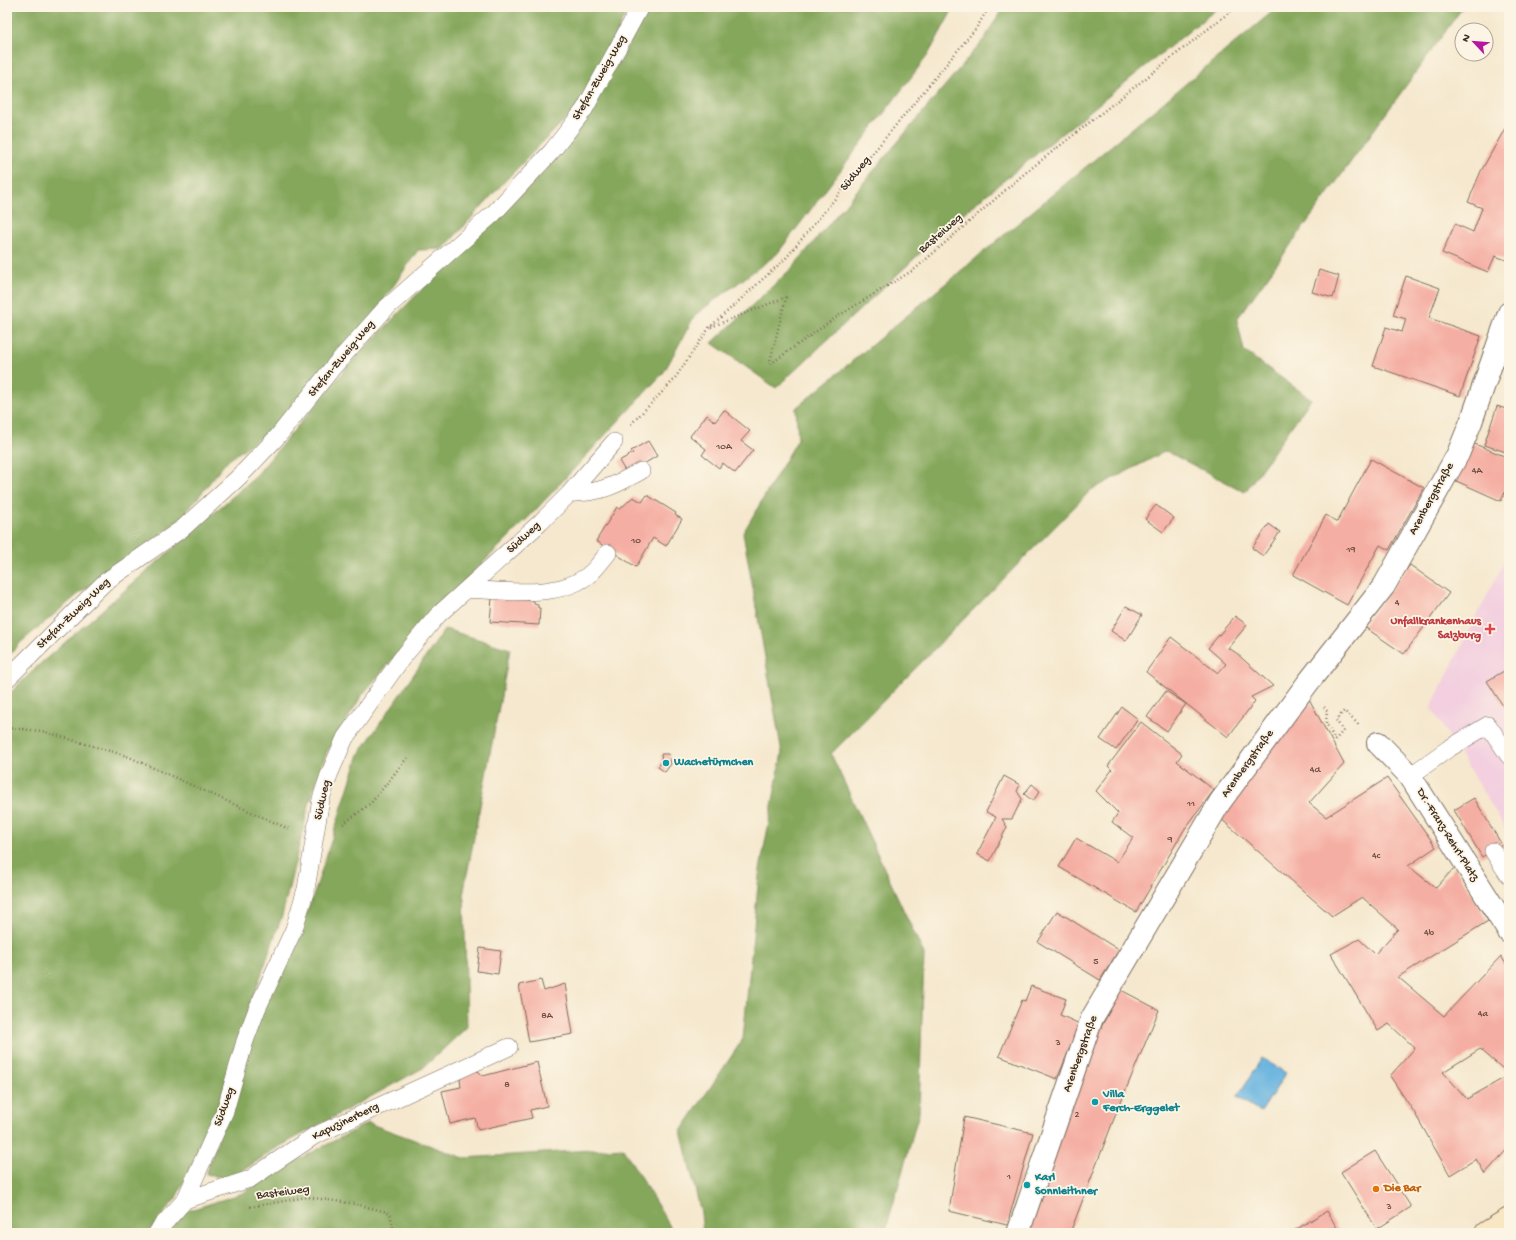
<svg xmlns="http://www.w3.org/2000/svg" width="1516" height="1240" viewBox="0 0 1516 1240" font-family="'Gochi Hand',sans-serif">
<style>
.built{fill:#f3cfdf}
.forest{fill:#85a75c;stroke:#60683d}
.water{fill:#65b2df;stroke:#506e7e}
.building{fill:#f5aea3}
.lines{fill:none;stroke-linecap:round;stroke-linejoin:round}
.service-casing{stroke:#7c6c5c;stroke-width:18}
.minor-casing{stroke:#7c6c5c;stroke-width:24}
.secondary-casing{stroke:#7c6c5c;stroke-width:24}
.path{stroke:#7c6c5c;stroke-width:2.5;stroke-dasharray:1 3;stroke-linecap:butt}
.service{stroke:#fff;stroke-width:17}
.minor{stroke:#fff;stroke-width:22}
.secondary{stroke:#f9e7c3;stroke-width:22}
.health-dot{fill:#e0444e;stroke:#fcf5e5;stroke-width:1.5}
.culture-dot{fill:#0f9aa8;stroke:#fcf5e5;stroke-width:1.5}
.food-dot{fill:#e8710a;stroke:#fcf5e5;stroke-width:1.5}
.labels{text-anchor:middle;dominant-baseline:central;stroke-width:3.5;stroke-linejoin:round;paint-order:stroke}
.number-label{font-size:10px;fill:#6a4b3f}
.street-label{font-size:12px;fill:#3b2a1e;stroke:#fcf5e5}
.health-label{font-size:12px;font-weight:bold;fill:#be3a42;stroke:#fcf5e5;text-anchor:end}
.culture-label{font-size:12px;font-weight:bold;fill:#0d838f;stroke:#fcf5e5;text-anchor:start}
.food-label{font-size:12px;font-weight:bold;fill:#c56008;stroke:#fcf5e5;text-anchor:start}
</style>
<rect width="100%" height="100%" fill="#fcf5e5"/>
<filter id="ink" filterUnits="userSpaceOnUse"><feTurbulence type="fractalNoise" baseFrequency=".025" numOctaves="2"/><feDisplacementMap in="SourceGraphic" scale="8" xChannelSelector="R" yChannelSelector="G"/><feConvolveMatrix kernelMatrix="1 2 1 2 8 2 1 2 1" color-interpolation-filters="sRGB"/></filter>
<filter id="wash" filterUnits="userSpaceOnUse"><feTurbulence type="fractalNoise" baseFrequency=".012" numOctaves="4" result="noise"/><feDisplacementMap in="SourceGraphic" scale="16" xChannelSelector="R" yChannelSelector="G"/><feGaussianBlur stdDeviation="0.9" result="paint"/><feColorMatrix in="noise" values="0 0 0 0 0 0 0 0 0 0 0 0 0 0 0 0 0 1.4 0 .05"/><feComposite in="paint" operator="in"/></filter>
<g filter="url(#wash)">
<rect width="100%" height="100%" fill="#f5e8ce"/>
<!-- built -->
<path class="built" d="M 1509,552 L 1509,834 L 1431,707 Z"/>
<!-- forest -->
<path class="forest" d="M 7,7 L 628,7 L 611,47 L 579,105 L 504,182 L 443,249 L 418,250 L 375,313 L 274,427 L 226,462 L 181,519 L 81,592 L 21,642 L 7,658 Z
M 649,7 L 954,7 L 928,55 L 777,254 L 695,315 L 664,372 L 530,516 L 435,610 L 362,695 L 327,752 L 310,801 L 282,916 L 249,1009 L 215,1116 L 176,1198 L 148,1233 L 7,1233 L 7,696 L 40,664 L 254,478 L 353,360 L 433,278 L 549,167 L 621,58 Z
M 1003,7 L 1219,7 L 961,215 L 776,388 L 712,343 L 792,268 L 985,38 Z
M 1278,7 L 1463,7 L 1237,319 L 1244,351 L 1311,399 L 1245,492 L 1166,451 L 1091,490 L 831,754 L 924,954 L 919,1113 L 885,1233 L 703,1233 L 701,1213 L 681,1131 L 743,1039 L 759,875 L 782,753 L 743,533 L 798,439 L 796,408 Z
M 445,629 L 510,649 L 464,890 L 467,1027 L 423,1068 L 275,1149 L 230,1179 L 206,1174 L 259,1019 L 296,940 L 315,891 L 359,754 Z
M 368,1123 L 464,1158 L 623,1148 L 674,1233 L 162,1233 L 184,1212 L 243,1193 L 290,1164 Z"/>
<!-- water -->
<path class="water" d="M 1262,1058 L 1286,1073 L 1261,1112 L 1237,1097 Z"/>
<g id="blocks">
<!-- building -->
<path class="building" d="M 1507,125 L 1509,126 L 1509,261 L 1495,256 L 1488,272 L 1442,253 L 1455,224 L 1473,232 L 1482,208 L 1468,202 L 1481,171 Z
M 1319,270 L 1339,276 L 1333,298 L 1312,292 Z
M 1406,276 L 1440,288 L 1429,318 L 1481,336 L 1460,396 L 1373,366 L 1386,327 L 1402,332 L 1406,319 L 1393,315 Z
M 1497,406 L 1509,410 L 1509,453 L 1484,445 Z
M 724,410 L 750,431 L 741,441 L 753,450 L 735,473 L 723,463 L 719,468 L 702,455 L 706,449 L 690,436 L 707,415 L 715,422 Z
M 648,441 L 657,456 L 627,474 L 619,461 L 633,453 L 631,451 Z
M 1470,442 L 1509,458 L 1509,484 L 1501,501 L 1454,480 Z
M 1371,459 L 1424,488 L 1389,550 L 1380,545 L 1347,605 L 1293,575 L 1326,515 L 1337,522 Z
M 647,495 L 676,513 L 675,515 L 682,519 L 666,546 L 653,538 L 636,567 L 596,541 L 617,507 L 620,509 L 633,497 L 642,502 Z
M 1156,505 L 1174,518 L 1163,532 L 1145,519 Z
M 1269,524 L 1280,532 L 1263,556 L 1252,548 Z
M 1410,565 L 1449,593 L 1404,654 L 1363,626 Z
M 492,598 L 534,601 L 534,604 L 538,605 L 538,608 L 540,608 L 539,625 L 490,622 Z
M 1126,606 L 1142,615 L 1126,641 L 1111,631 Z
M 1235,616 L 1247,625 L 1228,648 L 1235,652 L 1273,686 L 1251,697 L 1255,701 L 1228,737 L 1146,672 L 1171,637 L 1218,673 L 1226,664 L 1208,648 Z
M 1509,668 L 1509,715 L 1487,681 Z
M 1166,691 L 1186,704 L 1167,731 L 1147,717 Z
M 1308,697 L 1344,764 L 1309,803 L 1326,817 L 1387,778 L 1436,847 L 1408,866 L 1436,888 L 1455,867 L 1488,921 L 1398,977 L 1444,1016 L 1501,956 L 1509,969 L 1509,1074 L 1480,1049 L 1443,1072 L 1467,1099 L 1509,1075 L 1509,1147 L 1485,1174 L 1476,1159 L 1450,1175 L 1414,1112 L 1390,1076 L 1415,1048 L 1389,1024 L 1378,1031 L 1331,954 L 1359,939 L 1375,954 L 1398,929 L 1362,897 L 1332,916 L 1219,817 Z
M 1122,707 L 1138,719 L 1116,750 L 1100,739 Z
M 1141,722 L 1182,754 L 1177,761 L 1214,790 L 1184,830 L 1136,912 L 1059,867 L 1076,838 L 1117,862 L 1133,838 L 1112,822 L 1118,813 L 1096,791 L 1112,770 L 1108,766 Z
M 661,754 L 669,754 L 671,764 L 665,772 L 658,767 L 662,761 Z
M 1004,776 L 1020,785 L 1017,791 L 1022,799 L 1012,819 L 1002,819 L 1007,827 L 990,861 L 977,854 L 996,817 L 986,812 Z
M 1032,784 L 1040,791 L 1033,801 L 1024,794 Z
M 1474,798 L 1502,845 L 1482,857 L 1454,810 Z
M 1057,911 L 1119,950 L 1100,980 L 1038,942 Z
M 480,948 L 501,951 L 498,974 L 477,971 Z
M 541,980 L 544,991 L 565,984 L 573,1034 L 529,1042 L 519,985 Z
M 1031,986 L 1066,999 L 1060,1015 L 1080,1024 L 1057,1079 L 999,1056 L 1022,1000 L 1025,1001 Z
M 1121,990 L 1159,1010 L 1117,1111 L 1070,1233 L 1024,1233 L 1092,1044 Z
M 537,1062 L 547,1106 L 530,1110 L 532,1118 L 478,1130 L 475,1118 L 450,1124 L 442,1091 L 461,1087 L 460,1080 L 464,1074 L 471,1071 L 478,1071 L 483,1076 Z
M 964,1117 L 1033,1133 L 1007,1225 L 949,1211 Z
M 1375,1151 L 1411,1207 L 1377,1229 L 1341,1172 Z
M 1327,1211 L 1340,1233 L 1290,1233 Z"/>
</g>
</g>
<g filter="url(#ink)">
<use href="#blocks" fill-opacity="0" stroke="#7c6c5c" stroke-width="1"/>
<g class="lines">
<defs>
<path id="service" d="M 569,494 C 578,492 586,493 594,491 C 611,488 626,479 641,471
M 467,589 C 505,591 562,600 592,572 C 598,566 603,559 608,553
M 7,679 L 105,582 L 183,528 L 239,477 L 278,436 L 334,366 L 385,309 L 494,213 L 552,151 L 584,110 L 640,7
M 1410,776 L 1448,749 L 1488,725 L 1509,756
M 1493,851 L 1509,876
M 185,1200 L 250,1179 L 314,1136 L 509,1047
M 157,1233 L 160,1228 L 185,1200 L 225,1111 L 245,1041 L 257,1009 L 294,929 L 306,889 L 321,799 L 329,775 L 345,738 L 402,658 L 438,615 L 541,522 L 569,494 L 614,442"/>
<path id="minor" d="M 1378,743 L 1410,776 L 1509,932
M 1018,1233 L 1092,1018 L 1220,802 L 1307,684 L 1384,586 L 1458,454 L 1471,422 L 1509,313"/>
<path id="secondary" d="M 1486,1233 L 1509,1219"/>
</defs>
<!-- service casing -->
<use href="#service" class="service-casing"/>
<!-- minor casing -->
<use href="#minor" class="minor-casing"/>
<!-- secondary casing -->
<use href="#secondary" class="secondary-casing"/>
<!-- path -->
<path class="path" d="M 786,297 L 769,365 L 835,318 L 915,269 L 1024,174 L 1236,7
M 711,327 L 786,297
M 631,424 L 673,381 L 709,328 L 786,258 L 977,27 L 989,7
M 1324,707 L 1327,711 L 1326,723 L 1335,740 L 1343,731 L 1336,720 L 1344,711 L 1359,725
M 7,728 L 42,731 L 127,756 L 291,830
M 343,824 L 371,803 L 407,758
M 250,1207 L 307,1197 L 356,1204 L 390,1213 L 394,1233"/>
<!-- service -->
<use href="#service" class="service"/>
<!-- minor -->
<use href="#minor" class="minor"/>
<!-- secondary -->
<use href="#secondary" class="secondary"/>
</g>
</g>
<!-- markers -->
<path class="health-dot" d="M1488 623h4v4h4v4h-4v4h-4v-4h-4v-4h4z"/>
<g class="culture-dot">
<circle cx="666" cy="763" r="4"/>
<circle cx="1095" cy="1102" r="4"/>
<circle cx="1027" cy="1185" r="4"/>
</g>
<circle class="food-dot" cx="1376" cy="1189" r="4"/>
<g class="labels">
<!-- number labels -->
<g class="number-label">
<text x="724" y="447">10A</text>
<text x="1477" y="471">4A</text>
<text x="636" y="541">10</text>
<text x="1351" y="550">19</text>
<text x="1397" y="603">4</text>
<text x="1315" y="770">4d</text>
<text x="1191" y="804">11</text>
<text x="1170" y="840">9</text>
<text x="1376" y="856">4c</text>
<text x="1429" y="933">4b</text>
<text x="1096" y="962">5</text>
<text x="1483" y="1014">4a</text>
<text x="547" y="1016">8A</text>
<text x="1058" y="1043">3</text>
<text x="507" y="1085">8</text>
<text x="1077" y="1115">2</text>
<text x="1009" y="1177">1</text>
<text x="1389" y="1207">3</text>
</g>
<!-- street labels -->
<g class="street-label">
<text transform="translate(600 78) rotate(-60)">Stefan-Zweig-Weg</text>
<text transform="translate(856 174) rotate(-51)">Südweg</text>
<text transform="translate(941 234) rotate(-41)">Basteiweg</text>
<text transform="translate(342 359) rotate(-50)">Stefan-Zweig-Weg</text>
<text transform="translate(1432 499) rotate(-61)">Arenbergstraße</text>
<text transform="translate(524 538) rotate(-43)">Südweg</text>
<text transform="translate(74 614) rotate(-44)">Stefan-Zweig-Weg</text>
<text transform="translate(1248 764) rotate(-54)">Arenbergstraße</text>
<text transform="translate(323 800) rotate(-77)">Südweg</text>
<text transform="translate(1447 835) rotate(58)">Dr.-Franz-Rehrl-Platz</text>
<text transform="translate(1081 1054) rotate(-70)">Arenbergstraße</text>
<text transform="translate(225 1107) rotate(-70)">Südweg</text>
<text transform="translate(346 1122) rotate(-26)">Kapuzinerberg</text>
<text transform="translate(283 1193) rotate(-7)">Basteiweg</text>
</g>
<!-- health labels -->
<g class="health-label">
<text x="1481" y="622">Unfallkrankenhaus<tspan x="1481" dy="14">Salzburg</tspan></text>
</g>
<!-- culture labels -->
<g class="culture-label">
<text x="674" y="763">Wachetürmchen</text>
<text x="1103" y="1095">Villa<tspan x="1103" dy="14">Ferch-Erggelet</tspan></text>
<text x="1035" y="1178">Karl<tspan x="1035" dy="14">Sonnleithner</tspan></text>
</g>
<!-- food labels -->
<g class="food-label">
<text x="1384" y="1189">Die Bar</text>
</g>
</g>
<!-- margin -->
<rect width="1516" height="1240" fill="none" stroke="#fcf5e5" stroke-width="24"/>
<!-- north arrow -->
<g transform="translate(1474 42) rotate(296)"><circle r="19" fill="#fcf5e5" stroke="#afa495"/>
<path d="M0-3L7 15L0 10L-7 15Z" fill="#b5179e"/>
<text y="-6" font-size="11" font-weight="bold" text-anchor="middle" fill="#3b2a1e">N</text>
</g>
</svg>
